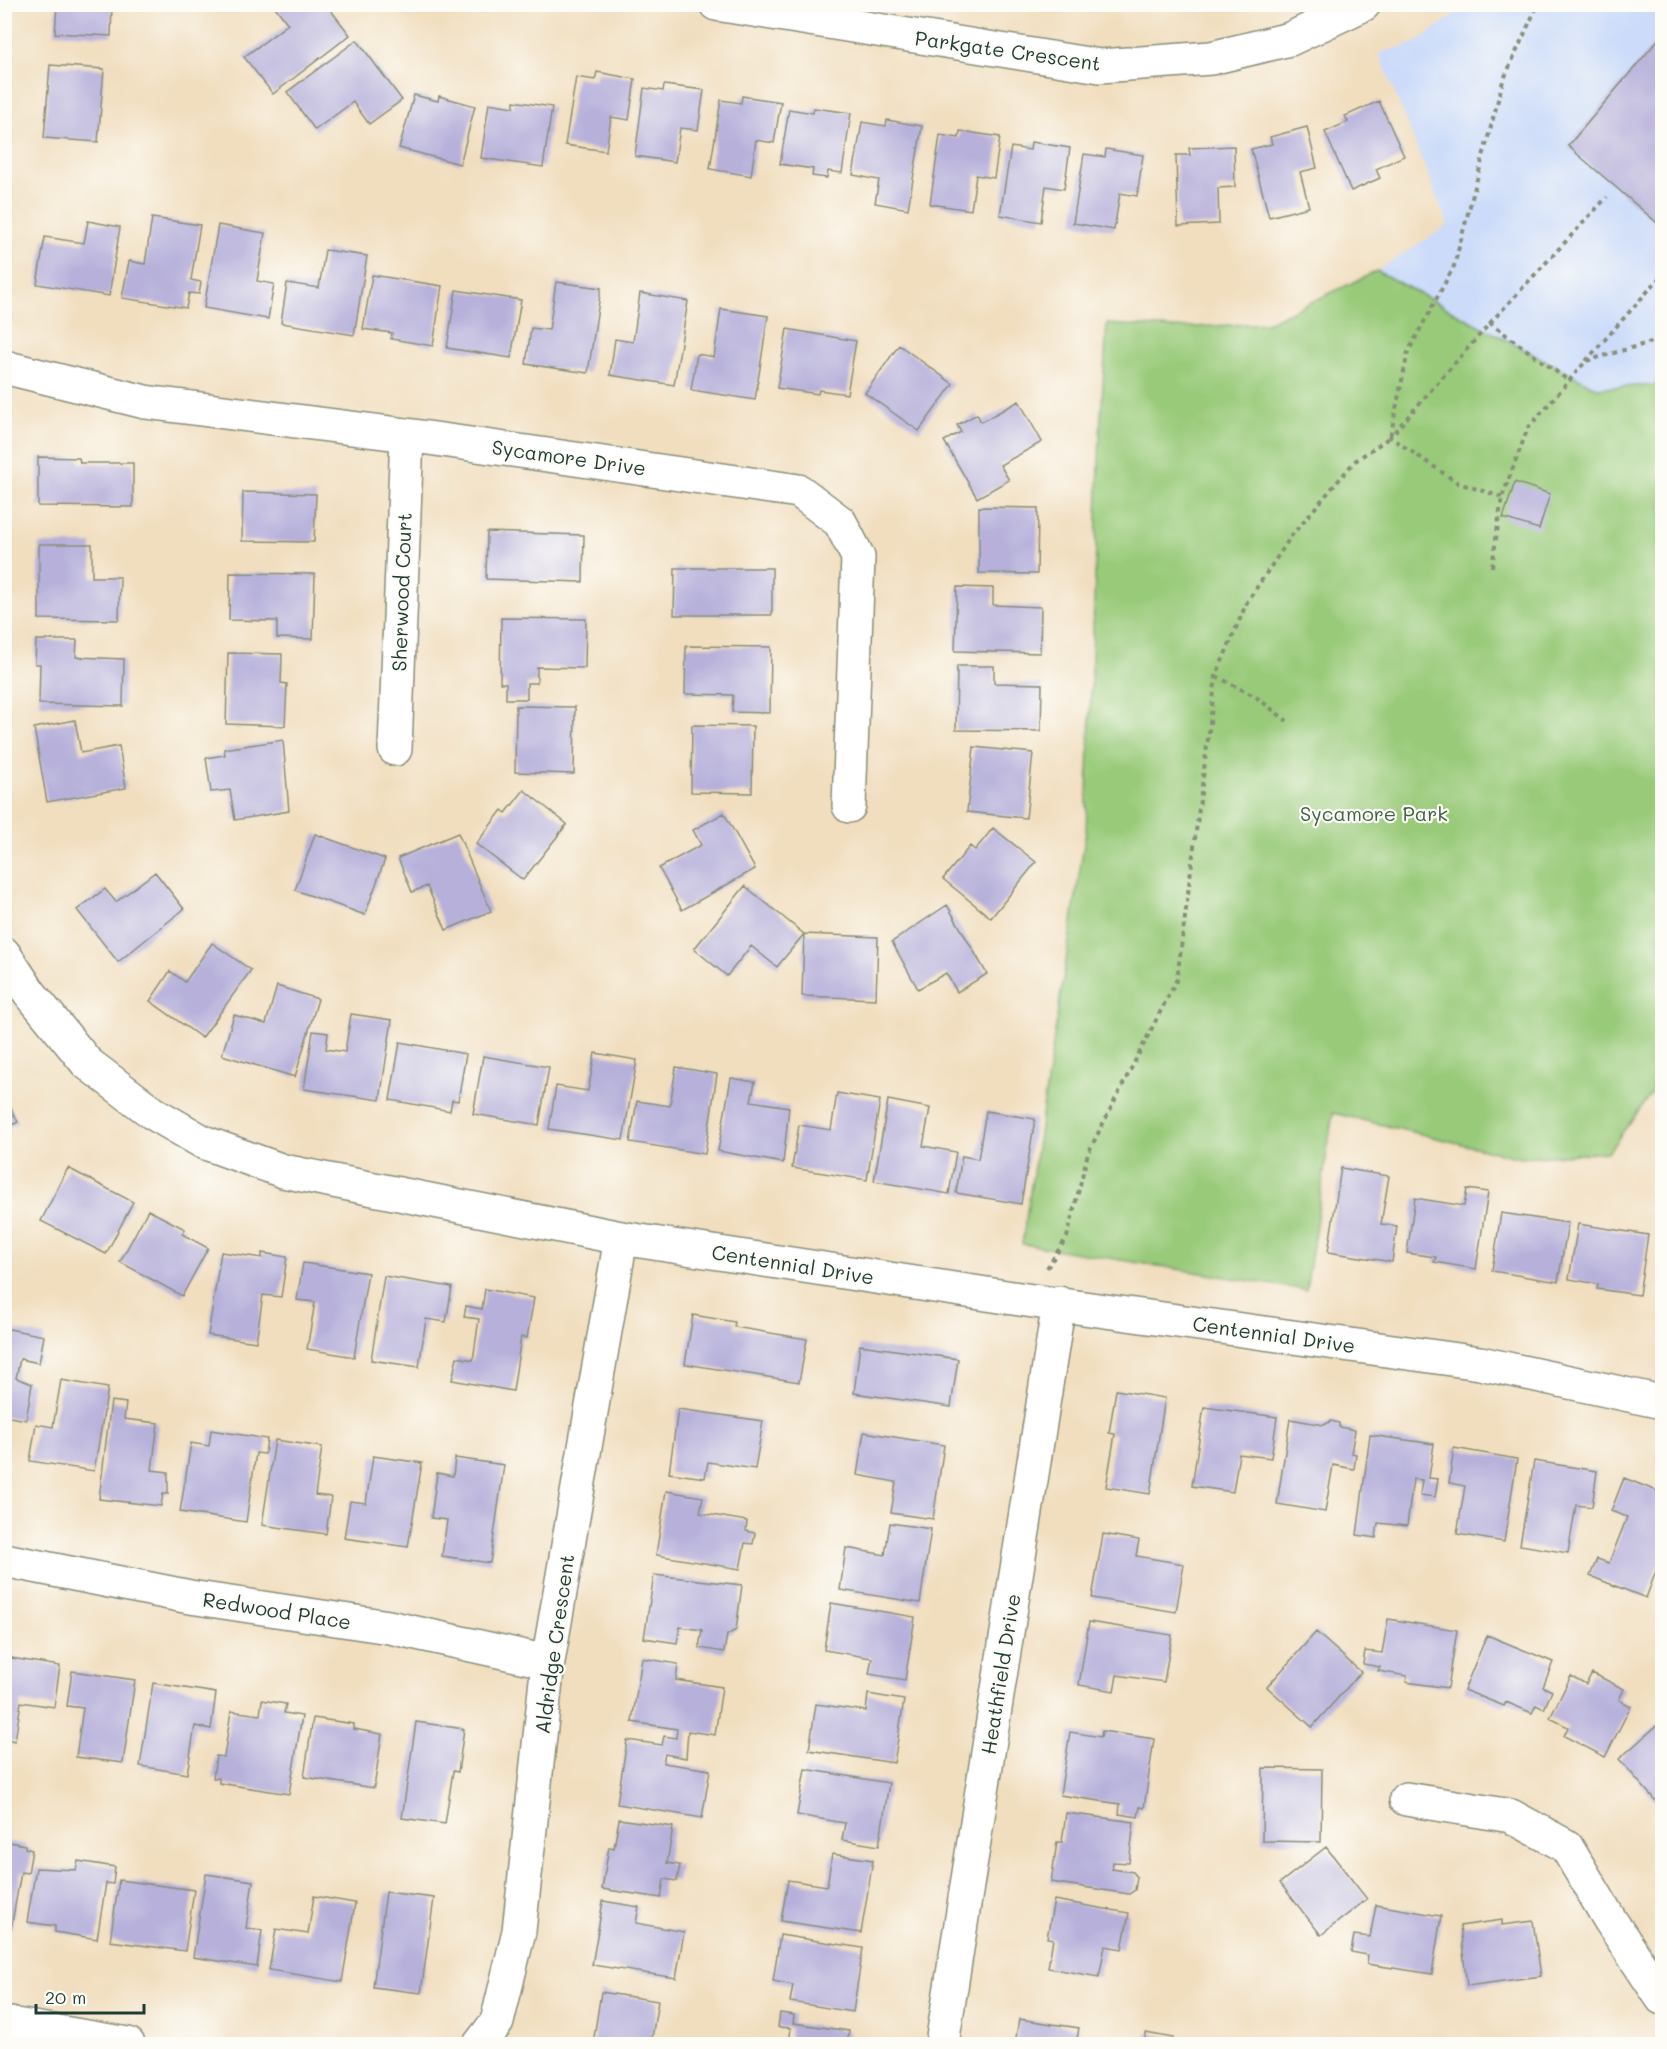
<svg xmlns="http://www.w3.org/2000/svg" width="1667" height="2049" viewBox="0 0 1667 2049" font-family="Mali,sans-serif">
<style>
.built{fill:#cbdbf9}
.green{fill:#99ca79;stroke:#5c8456;stroke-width:1.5}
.building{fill:#b6b0da}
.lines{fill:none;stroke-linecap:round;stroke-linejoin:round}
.minor-casing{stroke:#888e7a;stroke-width:36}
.path{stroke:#888e7a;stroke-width:4;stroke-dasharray:4.5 4.5;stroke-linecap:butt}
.minor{stroke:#fff;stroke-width:33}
.labels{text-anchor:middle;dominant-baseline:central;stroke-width:4.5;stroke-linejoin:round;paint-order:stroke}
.street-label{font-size:20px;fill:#1f3d34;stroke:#fdfcf7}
.park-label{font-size:20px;fill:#3e6045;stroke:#fdfcf7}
</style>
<rect width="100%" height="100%" fill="#fdfcf7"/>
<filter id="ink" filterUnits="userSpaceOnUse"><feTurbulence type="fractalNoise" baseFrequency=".0167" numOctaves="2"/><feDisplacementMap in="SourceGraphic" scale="12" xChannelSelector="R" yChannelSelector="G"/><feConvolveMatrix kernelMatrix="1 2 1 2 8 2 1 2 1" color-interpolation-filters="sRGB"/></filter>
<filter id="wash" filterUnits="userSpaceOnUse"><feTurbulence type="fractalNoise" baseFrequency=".008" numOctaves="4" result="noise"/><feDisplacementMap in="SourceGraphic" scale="24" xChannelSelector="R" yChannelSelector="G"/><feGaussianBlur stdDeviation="1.35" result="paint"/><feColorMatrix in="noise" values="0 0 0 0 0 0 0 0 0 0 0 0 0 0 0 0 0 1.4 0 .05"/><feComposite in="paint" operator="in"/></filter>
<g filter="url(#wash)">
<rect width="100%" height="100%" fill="#f1debf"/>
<!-- built -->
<path class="built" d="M 1468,5 L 1662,5 L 1662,385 L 1597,389 L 1377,271 L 1448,225 L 1379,53 L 1415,43 Z"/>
<!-- green -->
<path class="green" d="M 1377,271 L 1597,388 L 1662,385 L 1662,1079 L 1608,1152 L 1520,1158 L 1333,1113 L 1306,1290 L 1022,1244 L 1086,831 L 1100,432 L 1107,324 L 1177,328 L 1267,323 Z"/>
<g id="blocks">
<!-- building -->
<path class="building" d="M 57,4 L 112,4 L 111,36 L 55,33 Z
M 273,4 L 326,4 L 350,35 L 273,94 L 244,57 L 288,24 Z
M 1662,35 L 1662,227 L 1568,146 Z
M 357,40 L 402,100 L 369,124 L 353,102 L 315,130 L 287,92 Z
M 50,65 L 104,69 L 98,142 L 44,138 Z
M 597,72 L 635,79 L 629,120 L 611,117 L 606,151 L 565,145 L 576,77 L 595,80 Z
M 664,85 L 704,90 L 698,130 L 680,128 L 675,162 L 635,156 L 644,88 L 663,91 Z
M 414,95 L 438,101 L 439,96 L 475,106 L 460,164 L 399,148 Z
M 742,96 L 781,102 L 774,143 L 756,140 L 751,176 L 710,169 L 721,100 L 741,103 Z
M 514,101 L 552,107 L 543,167 L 481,158 L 489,103 L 514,107 Z
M 1379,101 L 1404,156 L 1376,169 L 1380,178 L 1351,191 L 1325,132 L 1348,122 L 1345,116 Z
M 814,108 L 851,113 L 842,173 L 828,171 L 827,178 L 812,176 L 813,169 L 780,164 L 789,109 L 813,113 Z
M 887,120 L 922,126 L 908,209 L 875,203 L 879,180 L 853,175 L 862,122 L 886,126 Z
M 1307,127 L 1317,168 L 1300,172 L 1309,207 L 1269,217 L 1251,149 L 1272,144 L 1270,137 Z
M 960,131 L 1000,137 L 994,178 L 976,175 L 971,210 L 930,204 L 940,135 L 959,138 Z
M 1031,142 L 1070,148 L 1064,189 L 1046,186 L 1041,222 L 1000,215 L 1011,147 L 1030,150 Z
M 1234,146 L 1235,187 L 1218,188 L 1219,224 L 1178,226 L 1176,155 L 1190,155 L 1189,148 Z
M 1106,149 L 1143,155 L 1137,196 L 1120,193 L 1114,230 L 1073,223 L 1084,154 L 1105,157 Z
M 152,218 L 200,225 L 191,280 L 201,282 L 199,294 L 189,293 L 186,308 L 122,298 L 129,261 L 145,264 Z
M 88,221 L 120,227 L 109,296 L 37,284 L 45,237 L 84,243 Z
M 218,225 L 265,233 L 257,281 L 274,284 L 268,319 L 204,308 Z
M 325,250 L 367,256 L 354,335 L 281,323 L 287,283 L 319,288 Z
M 372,275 L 442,286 L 433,346 L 391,339 L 392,333 L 363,329 Z
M 556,282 L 601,288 L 588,373 L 526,364 L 531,328 L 549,330 Z
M 456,290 L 521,300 L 511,358 L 447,348 Z
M 640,293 L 688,301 L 674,385 L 610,375 L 615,339 L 633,342 Z
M 721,309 L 768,316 L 755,400 L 691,390 L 697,354 L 714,357 Z
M 787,329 L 856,341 L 847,394 L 819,390 L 818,394 L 777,388 Z
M 899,345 L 953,384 L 919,431 L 865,393 Z
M 1019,401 L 1042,442 L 1000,465 L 1009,480 L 977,498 L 944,441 L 961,432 L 957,425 L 977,414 L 981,422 Z
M 38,457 L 79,458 L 80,463 L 133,463 L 133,507 L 38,506 Z
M 1515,482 L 1550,494 L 1539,529 L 1503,518 Z
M 243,492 L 316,494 L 314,542 L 242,541 Z
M 979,507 L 1038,508 L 1037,574 L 979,573 Z
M 487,532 L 584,535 L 583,582 L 486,579 Z
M 39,544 L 92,544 L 92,577 L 120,577 L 119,620 L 39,619 Z
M 675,568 L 772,568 L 772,615 L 674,615 Z
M 230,573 L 315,574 L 313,639 L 277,638 L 277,621 L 229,620 Z
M 957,587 L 993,588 L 993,605 L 1041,607 L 1040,653 L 955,651 Z
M 501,618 L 586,619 L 585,668 L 537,667 L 537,683 L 527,683 L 527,699 L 506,699 L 506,683 L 500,683 Z
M 36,640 L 77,640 L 76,657 L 124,659 L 123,706 L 39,704 L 40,664 L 35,664 Z
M 686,646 L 771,647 L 770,713 L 732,712 L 733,695 L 685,694 Z
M 228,653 L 282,654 L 281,683 L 287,684 L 285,726 L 226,724 Z
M 957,666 L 994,666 L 994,683 L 1042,684 L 1041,731 L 956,730 Z
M 516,706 L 575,707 L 574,774 L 515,772 Z
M 75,720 L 81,753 L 119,746 L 126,788 L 47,802 L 34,728 Z
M 692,725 L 753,726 L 752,793 L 691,792 Z
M 283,740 L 289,811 L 235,820 L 230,790 L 211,792 L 206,758 L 225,755 L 224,749 Z
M 974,747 L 1033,753 L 1026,818 L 967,812 Z
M 524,790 L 567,824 L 523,880 L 476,844 L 502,810 L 506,813 Z
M 724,813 L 755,869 L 682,910 L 659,868 L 701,845 L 693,830 Z
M 993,828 L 1036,862 L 991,918 L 943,879 L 970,846 L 975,850 Z
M 458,833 L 491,911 L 446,930 L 427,886 L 412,892 L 398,858 Z
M 315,834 L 385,859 L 365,915 L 295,890 Z
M 155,872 L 184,909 L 118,962 L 77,910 L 105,889 L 116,902 Z
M 745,886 L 804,934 L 777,967 L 751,946 L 727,976 L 694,949 Z
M 947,905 L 987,974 L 957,992 L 946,973 L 918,989 L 892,942 Z
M 804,934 L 878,937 L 876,999 L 802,996 Z
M 212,943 L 251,970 L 202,1038 L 150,1001 L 170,971 L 185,982 Z
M 277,986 L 318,999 L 295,1077 L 222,1055 L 234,1015 L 266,1024 Z
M 351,1014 L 392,1020 L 380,1100 L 304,1089 L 313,1031 L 328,1033 L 326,1049 L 345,1052 Z
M 400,1042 L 466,1054 L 458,1101 L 452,1100 L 450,1111 L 390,1100 Z
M 595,1053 L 637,1060 L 623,1140 L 549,1129 L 556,1086 L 588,1091 Z
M 483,1056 L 549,1067 L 539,1125 L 473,1114 Z
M 676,1067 L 717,1074 L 705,1154 L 630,1142 L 637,1101 L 670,1106 Z
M 731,1078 L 755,1082 L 751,1101 L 789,1107 L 783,1163 L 718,1151 Z
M 837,1093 L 880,1100 L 867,1180 L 792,1168 L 799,1125 L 831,1130 Z
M 4,1096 L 18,1122 L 4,1129 Z
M 888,1100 L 930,1108 L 923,1146 L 956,1152 L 949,1194 L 874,1181 Z
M 986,1111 L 1035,1119 L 1021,1204 L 956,1193 L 962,1156 L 978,1159 Z
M 68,1168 L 133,1202 L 106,1254 L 41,1221 Z
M 1341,1168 L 1389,1176 L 1381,1224 L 1397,1226 L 1392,1262 L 1328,1252 Z
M 1467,1189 L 1488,1192 L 1476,1269 L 1434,1262 L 1436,1257 L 1407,1253 L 1415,1198 L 1464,1206 Z
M 148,1210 L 185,1229 L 182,1234 L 208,1248 L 182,1296 L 120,1262 Z
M 1501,1213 L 1568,1223 L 1558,1282 L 1492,1271 Z
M 1578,1224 L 1648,1235 L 1639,1295 L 1597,1289 L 1598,1284 L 1569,1279 Z
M 221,1252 L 262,1258 L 262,1253 L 287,1257 L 281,1297 L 263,1295 L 256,1342 L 208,1335 Z
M 303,1263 L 368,1273 L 354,1357 L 307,1349 L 315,1302 L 297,1300 Z
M 384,1276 L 452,1287 L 446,1322 L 426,1319 L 419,1367 L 371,1360 Z
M 485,1289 L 534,1298 L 527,1338 L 521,1337 L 513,1391 L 452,1380 L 457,1357 L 473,1360 L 479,1319 L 464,1317 L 466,1306 L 482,1309 Z
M 693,1315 L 735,1322 L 734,1327 L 807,1339 L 799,1382 L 685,1364 Z
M 4,1328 L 44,1336 L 39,1363 L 20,1359 L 16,1378 L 32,1384 L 26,1420 L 4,1416 Z
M 860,1345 L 958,1359 L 951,1407 L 854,1393 Z
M 61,1380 L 108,1388 L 94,1471 L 30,1461 L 36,1424 L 53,1427 Z
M 1116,1390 L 1165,1398 L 1150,1494 L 1106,1487 L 1115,1434 L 1109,1433 Z
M 111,1401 L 126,1403 L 124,1419 L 158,1423 L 152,1470 L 168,1472 L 168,1494 L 163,1494 L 161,1506 L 99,1499 Z
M 1204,1407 L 1277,1417 L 1271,1458 L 1239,1454 L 1233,1492 L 1192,1486 Z
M 678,1409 L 763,1421 L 755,1469 L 708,1462 L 705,1478 L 669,1473 Z
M 1290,1419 L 1324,1425 L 1331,1421 L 1339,1423 L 1339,1427 L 1355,1430 L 1351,1453 L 1356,1454 L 1354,1469 L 1333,1465 L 1325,1512 L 1277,1504 Z
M 211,1430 L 267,1439 L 265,1454 L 256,1453 L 246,1522 L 180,1512 L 191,1443 L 209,1446 Z
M 864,1432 L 944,1445 L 933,1519 L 891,1513 L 896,1482 L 857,1475 Z
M 1370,1435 L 1434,1444 L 1429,1478 L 1438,1479 L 1435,1497 L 1420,1495 L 1422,1480 L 1413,1479 L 1407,1526 L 1378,1523 L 1376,1538 L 1357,1535 Z
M 275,1440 L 322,1447 L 315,1495 L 331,1497 L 326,1534 L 262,1525 Z
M 1454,1448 L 1517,1459 L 1504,1542 L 1457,1534 L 1465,1486 L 1449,1483 Z
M 373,1456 L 422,1463 L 408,1547 L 344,1538 L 350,1501 L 366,1503 Z
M 455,1458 L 504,1465 L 490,1563 L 442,1556 L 447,1520 L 431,1518 L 437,1473 L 453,1476 Z
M 1534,1461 L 1597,1471 L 1592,1507 L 1576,1505 L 1568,1553 L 1520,1545 Z
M 1624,1478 L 1662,1493 L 1662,1555 L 1646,1598 L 1590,1576 L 1597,1559 L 1609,1563 L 1627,1517 L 1611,1511 Z
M 666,1491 L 703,1497 L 700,1513 L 747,1521 L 746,1531 L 755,1533 L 753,1544 L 745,1543 L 740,1569 L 656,1555 Z
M 890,1523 L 931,1529 L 920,1603 L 840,1590 L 846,1548 L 885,1555 Z
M 1103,1534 L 1139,1540 L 1136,1556 L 1184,1564 L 1176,1612 L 1092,1598 Z
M 654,1575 L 742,1585 L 736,1630 L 727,1635 L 724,1652 L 699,1648 L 702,1630 L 680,1627 L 677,1643 L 644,1638 Z
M 831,1603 L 915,1617 L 905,1680 L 869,1674 L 872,1658 L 824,1650 Z
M 1388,1619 L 1457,1630 L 1448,1688 L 1406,1682 L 1407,1676 L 1378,1671 L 1380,1667 L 1363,1664 L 1365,1651 L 1382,1653 Z
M 1089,1622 L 1172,1635 L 1164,1682 L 1117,1675 L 1114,1691 L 1079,1685 Z
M 1316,1632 L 1361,1672 L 1312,1727 L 1267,1687 Z
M 1487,1635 L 1553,1662 L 1543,1687 L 1552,1691 L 1544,1709 L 1536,1705 L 1532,1713 L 1506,1702 L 1504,1706 L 1464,1690 Z
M 5,1657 L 60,1666 L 54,1707 L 21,1702 L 15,1741 L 5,1739 Z
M 642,1658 L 678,1664 L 676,1680 L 722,1687 L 715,1735 L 688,1731 L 686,1758 L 665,1754 L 663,1763 L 710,1770 L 702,1818 L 617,1804 L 627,1740 L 662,1745 L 664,1736 L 676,1738 L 677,1729 L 632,1722 Z
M 72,1671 L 135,1680 L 123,1763 L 76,1757 L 83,1708 L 67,1706 Z
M 1592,1673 L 1624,1689 L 1619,1700 L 1631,1706 L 1605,1757 L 1564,1736 L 1568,1727 L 1550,1718 L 1571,1676 L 1586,1684 Z
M 153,1683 L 216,1693 L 211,1729 L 195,1726 L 187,1774 L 140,1766 Z
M 868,1694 L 904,1700 L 894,1763 L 809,1750 L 816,1704 L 866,1711 Z
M 262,1700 L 286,1704 L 284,1713 L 302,1716 L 289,1794 L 219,1783 L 219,1778 L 213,1778 L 216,1756 L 224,1757 L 231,1711 L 260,1715 Z
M 313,1718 L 354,1724 L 354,1729 L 382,1734 L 374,1788 L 304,1777 Z
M 1662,1721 L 1662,1808 L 1619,1759 Z
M 416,1722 L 464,1729 L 458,1772 L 453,1771 L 445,1824 L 402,1818 Z
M 1102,1731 L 1154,1739 L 1144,1808 L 1140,1807 L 1138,1817 L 1119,1814 L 1120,1804 L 1060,1795 L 1070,1732 L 1101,1737 Z
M 1263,1768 L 1322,1769 L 1321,1842 L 1262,1841 Z
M 805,1769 L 889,1783 L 879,1846 L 842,1840 L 845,1823 L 797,1815 Z
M 1066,1813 L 1134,1822 L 1129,1863 L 1113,1862 L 1112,1869 L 1133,1872 L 1137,1877 L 1135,1890 L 1129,1894 L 1051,1882 L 1057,1842 L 1062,1842 Z
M 619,1819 L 673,1827 L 667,1863 L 680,1865 L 677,1881 L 664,1879 L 661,1898 L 602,1889 L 609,1847 L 614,1848 Z
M 4,1841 L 25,1845 L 25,1848 L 32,1850 L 28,1873 L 21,1872 L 11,1929 L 4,1928 Z
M 1326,1847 L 1367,1899 L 1321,1935 L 1280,1883 Z
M 832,1854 L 873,1860 L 861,1933 L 781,1921 L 788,1880 L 827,1886 Z
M 78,1861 L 115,1867 L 113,1884 L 106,1883 L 97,1939 L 55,1932 L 55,1926 L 27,1922 L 36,1868 L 76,1870 Z
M 206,1874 L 253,1881 L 246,1928 L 262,1930 L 257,1967 L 193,1957 Z
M 119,1880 L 194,1890 L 185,1951 L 110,1941 Z
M 386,1892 L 434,1898 L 421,1993 L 373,1987 Z
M 314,1896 L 355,1903 L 342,1982 L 269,1970 L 276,1929 L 308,1934 Z
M 1054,1900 L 1129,1913 L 1122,1949 L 1105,1946 L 1099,1977 L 1048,1968 L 1053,1939 L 1047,1938 Z
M 603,1901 L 639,1907 L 636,1923 L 684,1932 L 676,1978 L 592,1965 Z
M 1376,1905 L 1441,1916 L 1432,1974 L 1367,1964 L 1368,1955 L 1351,1952 L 1354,1935 L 1370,1937 Z
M 1502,1920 L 1502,1925 L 1533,1921 L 1541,1976 L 1467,1986 L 1460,1926 Z
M 780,1935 L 863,1948 L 853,2012 L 790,2002 L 793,1985 L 773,1981 Z
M 601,1992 L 658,2001 L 651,2044 L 593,2044 Z
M 780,2013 L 794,2015 L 793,2023 L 849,2031 L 847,2044 L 789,2044 L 791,2028 L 778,2027 Z
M 1019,2019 L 1079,2028 L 1076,2044 L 1015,2044 Z
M 1146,2033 L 1173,2038 L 1172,2044 L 1144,2044 Z"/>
</g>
</g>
<g filter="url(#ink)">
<use href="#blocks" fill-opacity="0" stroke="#888e7a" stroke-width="1.5"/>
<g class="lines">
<defs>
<path id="minor" d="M 716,4 L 1100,66 L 1211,58 L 1290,39 L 1364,4
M 4,367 L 145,402 L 407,435 L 799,491 L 840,522 L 858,557 L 849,806
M 395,749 L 407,435
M 4,954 L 29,992 L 87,1063 L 153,1113 L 203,1142 L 283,1171 L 621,1238 L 1026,1300 L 1480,1363 L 1662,1402
M 4,1560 L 190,1597 L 389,1627 L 548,1662
M 1406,1799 L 1511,1816 L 1566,1846 L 1610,1920 L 1662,1998
M 4,2023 L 128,2044
M 480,2044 L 497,2022 L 519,1931 L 548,1662 L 621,1238
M 942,2044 L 1059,1303"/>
</defs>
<!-- minor casing -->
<use href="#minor" class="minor-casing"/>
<!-- path -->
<path class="path" d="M 1490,323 L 1607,197
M 1586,361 L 1662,275
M 1502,497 L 1458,483 L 1390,437 L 1490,323 L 1569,381 L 1586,361 L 1662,339
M 1492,567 L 1502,497 L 1528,428 L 1569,381
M 1216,676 L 1256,697 L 1287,721
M 1047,1268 L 1067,1237 L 1088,1153 L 1177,979 L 1216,676 L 1247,602 L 1292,535 L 1355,461 L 1390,437 L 1408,352 L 1454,266 L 1503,81 L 1538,4"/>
<!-- minor -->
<use href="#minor" class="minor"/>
</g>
</g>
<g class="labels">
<!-- street labels -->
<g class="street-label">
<text transform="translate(1008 50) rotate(8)">Parkgate Crescent</text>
<text transform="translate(569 457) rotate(8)">Sycamore Drive</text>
<text transform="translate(401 592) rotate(-88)">Sherwood Court</text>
<text transform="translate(793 1264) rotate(9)">Centennial Drive</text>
<text transform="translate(1274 1334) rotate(8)">Centennial Drive</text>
<text transform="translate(277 1610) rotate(9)">Redwood Place</text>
<text transform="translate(554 1644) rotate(-82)">Aldridge Crescent</text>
<text transform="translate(1000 1674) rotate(-81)">Heathfield Drive</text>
</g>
<!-- park labels -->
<g class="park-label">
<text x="1374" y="813">Sycamore Park</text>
</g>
</g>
<!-- margin -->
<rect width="1667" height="2049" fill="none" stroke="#fdfcf7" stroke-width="24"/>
<!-- scale -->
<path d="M36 2004v9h108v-9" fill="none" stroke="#1f3d34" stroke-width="3"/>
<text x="45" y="2004" font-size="18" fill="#1f3d34" stroke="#fdfcf7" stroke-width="4.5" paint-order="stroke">20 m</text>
</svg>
